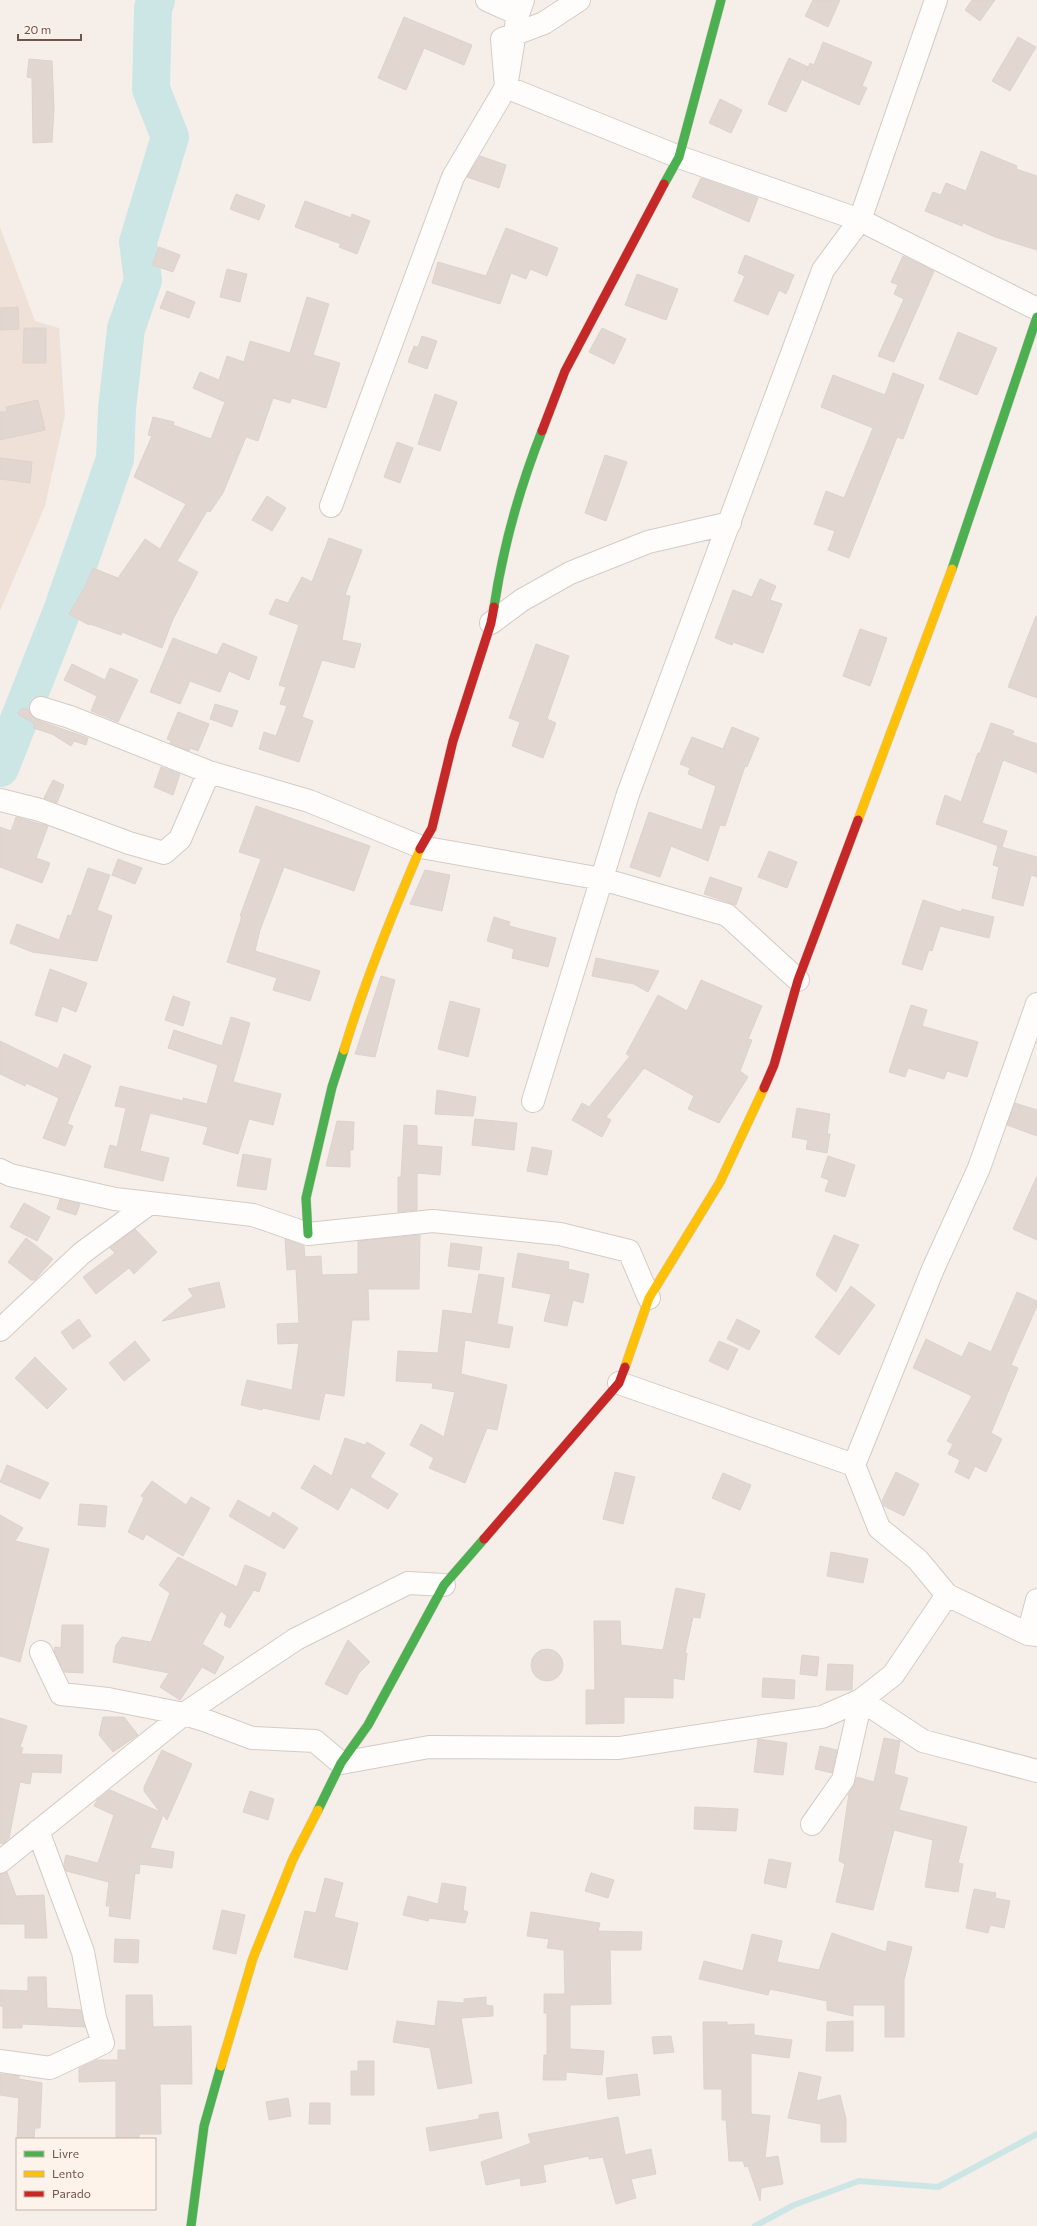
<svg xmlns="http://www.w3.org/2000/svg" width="1037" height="2226" viewBox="0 0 1037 2226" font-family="Commissioner,sans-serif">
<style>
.residential{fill:#efe1d7}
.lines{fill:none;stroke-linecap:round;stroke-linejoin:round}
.stream{stroke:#cce6e5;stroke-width:6}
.river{stroke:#cce6e5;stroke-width:38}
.building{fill:#e2d6d1;stroke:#ded2cc}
.street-casing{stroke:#d4cbc6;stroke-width:24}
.fast-casing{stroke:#d4cbc6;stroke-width:10}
.slow-casing{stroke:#d4cbc6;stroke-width:10}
.jam-casing{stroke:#d4cbc6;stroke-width:10}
.street{stroke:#fefdfc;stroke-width:22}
.fast{stroke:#4caf50;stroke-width:9}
.slow{stroke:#ffc107;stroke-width:9}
.jam{stroke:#c62828;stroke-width:9}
</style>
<rect width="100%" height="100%" fill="#f6efe9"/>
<!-- residential -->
<path class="residential" d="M 0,227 L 35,321 L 59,328 L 65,415 L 45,506 L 0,611 Z"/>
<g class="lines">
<!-- stream -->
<path class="stream" d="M 755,2226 L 794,2205 L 859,2181 L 938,2187 L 1037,2134"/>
<!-- river -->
<path class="river" d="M 0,768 L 62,611 L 115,459 L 117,409 L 126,329 L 143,280 L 138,242 L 170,137 L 151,89 L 153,8 L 156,0"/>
</g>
<!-- building -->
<path class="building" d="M 813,0 L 840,0 L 828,27 L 805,16 Z
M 972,0 L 995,0 L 980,21 L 965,10 Z
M 404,17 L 472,45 L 464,65 L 424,48 L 406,90 L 378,78 Z
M 1018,37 L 1036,47 L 1010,91 L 992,81 Z
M 823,42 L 872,62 L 862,86 L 867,88 L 859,105 L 803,80 L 810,63 L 814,65 Z
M 789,58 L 808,67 L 786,112 L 768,104 Z
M 29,59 L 52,61 L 54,108 L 52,142 L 33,143 L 32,78 L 27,77 Z
M 720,99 L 742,110 L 731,133 L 709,123 Z
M 981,151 L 1017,166 L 1016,169 L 1037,176 L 1037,250 L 995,237 L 963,223 L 962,226 L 925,211 L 933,192 L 941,195 L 946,183 L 966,191 Z
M 480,156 L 506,165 L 499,188 L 467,177 Z
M 701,178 L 758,198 L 749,222 L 692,197 Z
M 236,194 L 265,205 L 259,220 L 230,209 Z
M 305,201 L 351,218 L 352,214 L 370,221 L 357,254 L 339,247 L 341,244 L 295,227 Z
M 506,228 L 558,248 L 547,276 L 530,269 L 526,279 L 511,273 L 500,304 L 432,283 L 438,262 L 486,276 Z
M 159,247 L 180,255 L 173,272 L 152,265 Z
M 745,255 L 794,275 L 786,294 L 779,290 L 768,315 L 734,301 L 745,276 L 738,273 Z
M 903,256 L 934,271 L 894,362 L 878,356 L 904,299 L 894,294 L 898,285 L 891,282 Z
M 227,269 L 247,274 L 240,302 L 220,297 Z
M 637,274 L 678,289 L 666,320 L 625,305 Z
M 167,291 L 195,302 L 189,318 L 160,308 Z
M 307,297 L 329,304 L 313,355 L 340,363 L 326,408 L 292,398 L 290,403 L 273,398 L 258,441 L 246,437 L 223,493 L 210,512 L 207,511 L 177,561 L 198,572 L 173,619 L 162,648 L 122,632 L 121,635 L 90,624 L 89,625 L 69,614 L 85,587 L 93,568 L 118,578 L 145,539 L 160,549 L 186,504 L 134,477 L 152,436 L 148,435 L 153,417 L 174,422 L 173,425 L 211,439 L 225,402 L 193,388 L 200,372 L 219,380 L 227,356 L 244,362 L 250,341 L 290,353 Z
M 18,307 L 19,329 L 0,330 L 0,308 Z
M 24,328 L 46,328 L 46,363 L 23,363 Z
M 602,328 L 626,339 L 614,364 L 589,352 Z
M 958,332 L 997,348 L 977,395 L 939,379 Z
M 422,336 L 437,341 L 427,369 L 408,362 L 414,346 L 418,347 Z
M 893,373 L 924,385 L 903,439 L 897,437 L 849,558 L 828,550 L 835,531 L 814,524 L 826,491 L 844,498 L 873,428 L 821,407 L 833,375 L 885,395 Z
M 435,394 L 457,402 L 440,451 L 418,444 Z
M 38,400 L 45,430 L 0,440 L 0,412 L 7,412 L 6,407 Z
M 397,442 L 413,448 L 400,483 L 384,477 Z
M 605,455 L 627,462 L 606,521 L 585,513 Z
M 0,458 L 32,462 L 30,483 L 0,479 Z
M 267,496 L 286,508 L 272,531 L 252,520 Z
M 329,538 L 362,550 L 345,595 L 350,596 L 342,640 L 361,644 L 354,668 L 322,660 L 302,717 L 313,721 L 299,762 L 259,749 L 264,732 L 276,736 L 287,706 L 280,704 L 286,687 L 279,685 L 299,625 L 269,614 L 276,599 L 288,603 L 302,577 L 312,582 Z
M 760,579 L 776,586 L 770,600 L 782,604 L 763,653 L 733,642 L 732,645 L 715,638 L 733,590 L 752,597 Z
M 1036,616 L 1037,616 L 1037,698 L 1008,687 Z
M 860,629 L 887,638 L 870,686 L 843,676 Z
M 173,638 L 217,655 L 223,643 L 257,657 L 249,680 L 229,671 L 220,692 L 190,681 L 180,704 L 150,692 Z
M 536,644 L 569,656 L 547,719 L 556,723 L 543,758 L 512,746 L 520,722 L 509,718 Z
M 72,664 L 105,680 L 110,668 L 138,680 L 118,722 L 91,711 L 97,696 L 64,680 Z
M 215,704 L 238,711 L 232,727 L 210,719 Z
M 21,708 L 29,710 L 32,716 L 37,720 L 88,738 L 86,745 L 74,741 L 71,746 L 52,734 L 33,728 L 35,724 L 18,714 Z
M 178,712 L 209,724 L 198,751 L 190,748 L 189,751 L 170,743 L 171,741 L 167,739 Z
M 991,723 L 1014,731 L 1012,735 L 1037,744 L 1037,773 L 1003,760 L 982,823 L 1007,831 L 1002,847 L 936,824 L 945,795 L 961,802 L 978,753 L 980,753 Z
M 732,727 L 759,738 L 747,767 L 745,766 L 725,826 L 720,825 L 708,861 L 671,846 L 660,877 L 630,867 L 649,812 L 702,830 L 716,786 L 688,774 L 690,768 L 680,764 L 692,737 L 723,749 Z
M 161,767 L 180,774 L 173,795 L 154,787 Z
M 53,780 L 64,785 L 57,803 L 44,798 Z
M 256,806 L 370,846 L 354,891 L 284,867 L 260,930 L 255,951 L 320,971 L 310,1001 L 273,990 L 277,978 L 227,962 L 242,916 L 240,916 L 261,859 L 239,852 Z
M 16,817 L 48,826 L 36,858 L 50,863 L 42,883 L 0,867 L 0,827 L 11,831 Z
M 998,846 L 1037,857 L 1037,877 L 1031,875 L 1023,906 L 992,898 L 999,867 L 993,865 Z
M 769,851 L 797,862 L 787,888 L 758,877 Z
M 118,859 L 142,868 L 135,884 L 112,875 Z
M 88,868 L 110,875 L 97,910 L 112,916 L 97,961 L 32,952 L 10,943 L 17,924 L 59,940 L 68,915 L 71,916 Z
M 425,870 L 450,875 L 442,911 L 410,904 Z
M 710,877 L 742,888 L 736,905 L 704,894 Z
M 923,900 L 961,912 L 962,909 L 994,917 L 989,938 L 940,926 L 932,951 L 929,950 L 922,970 L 902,964 Z
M 494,917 L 510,922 L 509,926 L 556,938 L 548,967 L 512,958 L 514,949 L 487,941 Z
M 596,958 L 659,971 L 648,992 L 634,984 L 592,976 Z
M 50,969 L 87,983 L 76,1012 L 62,1006 L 57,1022 L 35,1015 Z
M 381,976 L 395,980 L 375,1057 L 355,1054 Z
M 701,980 L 762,1006 L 748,1039 L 752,1040 L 740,1071 L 748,1077 L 719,1123 L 688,1109 L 694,1096 L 644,1068 L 606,1117 L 611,1120 L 602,1137 L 572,1120 L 582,1103 L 589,1107 L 630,1056 L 626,1054 L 658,995 L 687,1011 Z
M 173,996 L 190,1002 L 183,1026 L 165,1020 Z
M 450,1001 L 480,1009 L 468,1057 L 438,1049 Z
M 911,1005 L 927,1010 L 922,1026 L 978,1042 L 967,1077 L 947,1071 L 944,1079 L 908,1068 L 905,1077 L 889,1072 Z
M 231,1017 L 250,1023 L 233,1082 L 281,1094 L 273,1125 L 249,1119 L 238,1154 L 203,1144 L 208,1127 L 150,1113 L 140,1151 L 169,1158 L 163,1181 L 104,1167 L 110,1145 L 117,1147 L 126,1108 L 115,1106 L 120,1086 L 183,1101 L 183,1098 L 207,1104 L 218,1065 L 168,1048 L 174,1030 L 222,1046 Z
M 0,1041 L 58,1069 L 64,1054 L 91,1066 L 67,1124 L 73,1126 L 65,1146 L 43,1138 L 59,1098 L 26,1083 L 25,1086 L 0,1074 Z
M 437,1090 L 476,1097 L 473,1116 L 435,1114 Z
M 1015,1103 L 1037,1110 L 1037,1136 L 1007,1125 Z
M 797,1108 L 830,1114 L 827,1134 L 830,1134 L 827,1153 L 806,1149 L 808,1140 L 792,1137 Z
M 475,1119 L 517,1123 L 514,1150 L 472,1145 Z
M 337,1121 L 354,1122 L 353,1150 L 350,1150 L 350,1167 L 326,1166 Z
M 404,1125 L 417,1126 L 417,1145 L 442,1147 L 440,1175 L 417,1173 L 417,1210 L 398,1212 L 398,1177 L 401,1177 Z
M 532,1147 L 552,1151 L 547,1175 L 527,1171 Z
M 243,1154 L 271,1159 L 266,1190 L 237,1186 Z
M 828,1156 L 855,1165 L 845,1197 L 825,1191 L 829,1180 L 821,1177 Z
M 1037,1176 L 1037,1240 L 1013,1229 Z
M 60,1199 L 80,1204 L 76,1215 L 57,1209 Z
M 24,1203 L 50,1217 L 37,1241 L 10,1227 Z
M 135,1229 L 157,1252 L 134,1274 L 129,1268 L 96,1294 L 83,1277 L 115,1253 L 110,1248 Z
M 420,1235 L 419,1289 L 368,1289 L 369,1320 L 352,1320 L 344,1396 L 325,1393 L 319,1420 L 263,1408 L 262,1410 L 241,1405 L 247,1380 L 292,1390 L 299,1343 L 278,1344 L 277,1324 L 299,1323 L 296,1269 L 287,1270 L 285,1239 L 304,1246 L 305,1257 L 321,1256 L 322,1275 L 358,1274 L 358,1241 Z
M 834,1235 L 859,1245 L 836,1292 L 816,1275 Z
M 26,1238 L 53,1259 L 35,1280 L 31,1280 L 8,1262 Z
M 451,1243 L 482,1247 L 479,1270 L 448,1266 Z
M 518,1253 L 569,1262 L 568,1269 L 589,1274 L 583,1303 L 573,1300 L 567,1326 L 544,1321 L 551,1294 L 512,1287 Z
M 479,1274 L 504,1278 L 497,1324 L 513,1327 L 509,1348 L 465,1340 L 461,1374 L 507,1385 L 497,1430 L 487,1428 L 465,1483 L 429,1468 L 434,1458 L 410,1445 L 421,1424 L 444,1437 L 455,1392 L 432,1388 L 433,1383 L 396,1381 L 398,1351 L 438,1353 L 443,1310 L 472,1314 Z
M 219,1282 L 225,1307 L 162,1321 L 193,1296 L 188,1289 Z
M 851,1286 L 875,1305 L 839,1355 L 815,1337 Z
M 1017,1292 L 1037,1301 L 1037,1306 L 1011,1365 L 1018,1368 L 991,1433 L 1002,1439 L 986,1472 L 975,1466 L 969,1479 L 955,1472 L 960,1460 L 948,1454 L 953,1444 L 947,1441 L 972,1396 L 913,1368 L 926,1339 L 962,1357 L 969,1342 L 991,1352 Z
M 79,1319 L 91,1336 L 73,1349 L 61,1332 Z
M 737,1319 L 760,1331 L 749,1350 L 727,1339 Z
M 135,1341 L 150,1360 L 124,1381 L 109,1363 Z
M 719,1341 L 738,1349 L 728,1370 L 709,1361 Z
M 35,1357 L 67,1389 L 47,1409 L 15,1378 Z
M 345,1438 L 365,1445 L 367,1442 L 385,1453 L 370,1477 L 398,1494 L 388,1509 L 351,1487 L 338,1510 L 301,1488 L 314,1465 L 332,1476 Z
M 7,1465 L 49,1483 L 40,1499 L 0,1482 Z
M 615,1472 L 635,1477 L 623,1524 L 603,1519 Z
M 896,1472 L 919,1484 L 904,1516 L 884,1506 L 882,1501 Z
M 723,1473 L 751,1485 L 740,1510 L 712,1498 Z
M 152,1481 L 186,1505 L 191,1497 L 210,1508 L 183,1556 L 146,1534 L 143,1540 L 128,1532 L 144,1498 L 141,1496 Z
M 238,1500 L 270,1518 L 273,1512 L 298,1528 L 284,1549 L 229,1516 Z
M 80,1504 L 107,1506 L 105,1527 L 78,1525 Z
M 0,1515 L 23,1528 L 15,1541 L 49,1549 L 20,1662 L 0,1656 Z
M 831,1552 L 868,1559 L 863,1583 L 827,1576 Z
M 178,1557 L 237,1587 L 245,1565 L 266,1573 L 259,1592 L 254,1590 L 230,1628 L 224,1625 L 227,1616 L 221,1611 L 202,1644 L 224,1657 L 215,1674 L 202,1667 L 180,1700 L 160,1687 L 169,1673 L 113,1662 L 116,1645 L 122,1637 L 151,1642 L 170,1593 L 159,1585 Z
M 676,1588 L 705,1594 L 700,1618 L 693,1617 L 685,1653 L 687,1653 L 684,1680 L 673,1678 L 673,1698 L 624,1697 L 624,1723 L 586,1724 L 586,1690 L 595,1690 L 594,1621 L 620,1621 L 621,1645 L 663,1650 Z
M 62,1625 L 83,1625 L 83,1673 L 64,1672 L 54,1651 L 55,1647 L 61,1648 Z
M 348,1640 L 370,1662 L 359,1673 L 347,1695 L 325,1684 Z
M531 1665a16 16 0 1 1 32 0a16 16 0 1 1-32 0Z
M 802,1655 L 819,1657 L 817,1676 L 800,1674 Z
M 828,1664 L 853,1665 L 852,1690 L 826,1690 Z
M 763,1678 L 795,1680 L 794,1699 L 762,1697 Z
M 103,1717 L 124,1717 L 138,1735 L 113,1752 L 99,1735 Z
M 0,1718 L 27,1726 L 20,1747 L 23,1748 L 21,1754 L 62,1755 L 61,1773 L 32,1772 L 30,1784 L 20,1782 L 9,1838 L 3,1844 L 0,1843 Z
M 884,1738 L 900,1741 L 894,1774 L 908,1778 L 899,1810 L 967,1827 L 958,1863 L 963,1864 L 958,1892 L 925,1887 L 933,1840 L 894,1830 L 873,1910 L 836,1902 L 845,1864 L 839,1861 L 849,1793 L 857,1777 L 874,1782 Z
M 758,1739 L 787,1743 L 783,1775 L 754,1772 Z
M 820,1746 L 837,1750 L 832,1773 L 815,1769 Z
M 162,1750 L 192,1764 L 167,1820 L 163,1815 L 150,1848 L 174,1852 L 172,1868 L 140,1864 L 139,1874 L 135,1873 L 130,1919 L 109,1916 L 110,1906 L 106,1906 L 109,1882 L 66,1871 L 64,1864 L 66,1855 L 98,1863 L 114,1815 L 94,1806 L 97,1800 L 110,1790 L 160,1812 L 144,1791 L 144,1787 Z
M 250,1791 L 274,1799 L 268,1820 L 243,1812 Z
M 695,1807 L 738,1809 L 736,1831 L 694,1829 Z
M 769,1859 L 791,1863 L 786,1888 L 764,1883 Z
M 7,1872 L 16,1896 L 44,1895 L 47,1938 L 25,1938 L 25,1924 L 0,1924 L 0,1874 Z
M 591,1873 L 614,1880 L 608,1898 L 585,1891 Z
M 325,1878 L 343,1883 L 334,1917 L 358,1923 L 347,1970 L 294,1957 L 305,1911 L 316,1913 Z
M 442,1883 L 466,1887 L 463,1910 L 468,1912 L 465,1923 L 429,1918 L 428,1921 L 403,1915 L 408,1896 L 438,1904 Z
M 974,1889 L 996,1893 L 995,1898 L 1010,1901 L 1004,1928 L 990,1925 L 988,1933 L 966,1928 Z
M 222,1910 L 245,1915 L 236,1954 L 213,1949 Z
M 531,1912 L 600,1923 L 598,1931 L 642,1932 L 641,1950 L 610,1950 L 611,2004 L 570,2005 L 570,2049 L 604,2051 L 602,2075 L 566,2072 L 566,2080 L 543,2080 L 544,2055 L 547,2055 L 547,2013 L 544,2013 L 544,1994 L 565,1994 L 564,1950 L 547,1948 L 549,1939 L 527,1936 Z
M 832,1933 L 886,1952 L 888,1941 L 912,1947 L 904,1980 L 904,2037 L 885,2037 L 885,2005 L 853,2005 L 853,2016 L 827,2010 L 827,2001 L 770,1989 L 768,1995 L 699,1979 L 704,1961 L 743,1971 L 752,1934 L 782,1941 L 777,1962 L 819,1970 Z
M 115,1939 L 139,1940 L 138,1963 L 114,1962 Z
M 28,1977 L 46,1977 L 47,2008 L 81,2010 L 85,2027 L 22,2024 L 22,2028 L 3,2028 L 3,2006 L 0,2006 L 0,1990 L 28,1991 Z
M 126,1995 L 152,1995 L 153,2027 L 191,2026 L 192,2084 L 160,2084 L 161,2134 L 139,2134 L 139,2139 L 116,2139 L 116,2081 L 79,2082 L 79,2068 L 97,2060 L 118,2060 L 118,2050 L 126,2050 Z
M 486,1997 L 486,2005 L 493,2006 L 493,2016 L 461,2018 L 472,2083 L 438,2089 L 430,2048 L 393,2042 L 397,2021 L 435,2026 L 438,2001 L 464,2003 L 464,1999 Z
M 853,2021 L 853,2051 L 826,2051 L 827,2022 Z
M 703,2022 L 727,2022 L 727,2025 L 754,2024 L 754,2035 L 792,2040 L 789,2058 L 751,2053 L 751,2114 L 770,2116 L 765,2158 L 778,2156 L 783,2184 L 761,2188 L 760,2201 L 748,2166 L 745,2167 L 743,2161 L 729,2161 L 726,2120 L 722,2120 L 722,2089 L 704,2089 Z
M 671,2036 L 674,2052 L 654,2054 L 652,2037 Z
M 358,2061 L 374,2061 L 374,2095 L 351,2095 L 351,2071 L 358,2071 Z
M 799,2072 L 821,2077 L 816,2101 L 840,2095 L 846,2119 L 846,2142 L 821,2142 L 821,2124 L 788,2118 Z
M 0,2074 L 19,2076 L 19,2079 L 42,2083 L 40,2128 L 35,2128 L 34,2139 L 17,2139 L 19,2098 L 0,2095 Z
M 637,2074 L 640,2095 L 608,2099 L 606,2078 Z
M 288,2098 L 291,2116 L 269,2120 L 266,2102 Z
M 310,2103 L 330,2103 L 330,2124 L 309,2124 Z
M 498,2112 L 502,2138 L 430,2151 L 426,2128 L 479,2119 L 479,2115 Z
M 618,2117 L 625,2155 L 651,2149 L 656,2174 L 631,2179 L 636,2198 L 616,2204 L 603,2157 L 589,2159 L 589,2156 L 543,2165 L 546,2182 L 521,2186 L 520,2178 L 486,2185 L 481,2162 L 531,2143 L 528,2134 Z"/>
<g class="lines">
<defs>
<path id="street" d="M 487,0 L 518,14
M 579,0 L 544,23 L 502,39 L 506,87 L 679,157 L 860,220 L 1037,309
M 331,506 L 453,177 L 506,87 L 518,14 L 523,0
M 491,623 L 522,600 L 570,573 L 648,542 L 730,523
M 41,708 L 70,717 L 209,772 L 309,801 L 421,847 L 602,879 L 727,915 L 798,980
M 0,800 L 40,810 L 129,843 L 164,853 L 180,839 L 209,772
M 533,1101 L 628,794 L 823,270 L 860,220 L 936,0
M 0,1170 L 10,1175 L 115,1199 L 253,1215 L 308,1234 L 433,1221 L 560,1234 L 629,1251 L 649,1298
M 0,1330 L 82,1253 L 150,1203
M 619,1383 L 854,1465 L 933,1269 L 979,1168 L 1037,1004
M 854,1465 L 879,1528 L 918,1560 L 947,1595 L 1028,1634 L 1037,1635
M 1028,1634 L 1037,1600
M 41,1652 L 61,1694 L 108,1699 L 184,1714 L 204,1720 L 252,1738 L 315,1741 L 341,1763 L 429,1747 L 619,1748 L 822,1717 L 861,1700 L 893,1675 L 947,1595
M 812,1824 L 843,1780 L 861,1700 L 923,1741 L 1037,1771
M 0,1862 L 184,1714 L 296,1639 L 408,1583 L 444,1585
M 0,2061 L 50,2068 L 103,2043 L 95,2018 L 83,1952 L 38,1831"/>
<path id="fast" d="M 664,184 L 679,157 L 721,0
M 952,569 L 1037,317
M 494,607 C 503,547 520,487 542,431
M 308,1234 L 306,1198 L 332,1087 L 344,1050
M 318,1810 L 341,1763 L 368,1725 L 444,1585 L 484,1539
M 191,2226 L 204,2126 L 221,2066"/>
<path id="slow" d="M 858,820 L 952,569
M 344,1050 C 365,981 392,915 420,849
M 625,1367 L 649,1298 L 720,1182 L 764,1088
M 221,2066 L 253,1958 L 293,1859 L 318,1810"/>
<path id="jam" d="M 542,431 L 565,371 L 664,184
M 420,849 L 432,828 L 453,741 L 491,623 L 494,607
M 764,1088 L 774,1065 L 798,980 L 858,820
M 484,1539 L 619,1383 L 625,1367"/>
</defs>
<!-- street casing -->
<use href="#street" class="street-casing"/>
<!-- fast casing -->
<use href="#fast" class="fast-casing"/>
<!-- slow casing -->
<use href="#slow" class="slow-casing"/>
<!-- jam casing -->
<use href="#jam" class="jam-casing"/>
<!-- street -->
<use href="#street" class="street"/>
<!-- fast -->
<use href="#fast" class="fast"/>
<!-- slow -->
<use href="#slow" class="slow"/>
<!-- jam -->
<use href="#jam" class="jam"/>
</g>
<!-- legend -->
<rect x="16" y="2138" width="140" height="72" fill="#fef3ea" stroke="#c6b3aa"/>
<rect x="24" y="2151" width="20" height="6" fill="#4caf50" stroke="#c6b3aa"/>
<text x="52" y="2158" font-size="12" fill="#71544b">Livre</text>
<rect x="24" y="2171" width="20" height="6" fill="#ffc107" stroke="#c6b3aa"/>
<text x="52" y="2178" font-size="12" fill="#71544b">Lento</text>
<rect x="24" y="2191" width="20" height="6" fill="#c62828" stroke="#c6b3aa"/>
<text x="52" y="2198" font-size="12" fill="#71544b">Parado</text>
<!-- scale -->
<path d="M18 34v6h63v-6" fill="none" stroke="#71544b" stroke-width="2"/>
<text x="24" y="34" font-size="12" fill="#71544b" stroke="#fef3ea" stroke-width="3" paint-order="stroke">20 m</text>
</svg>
